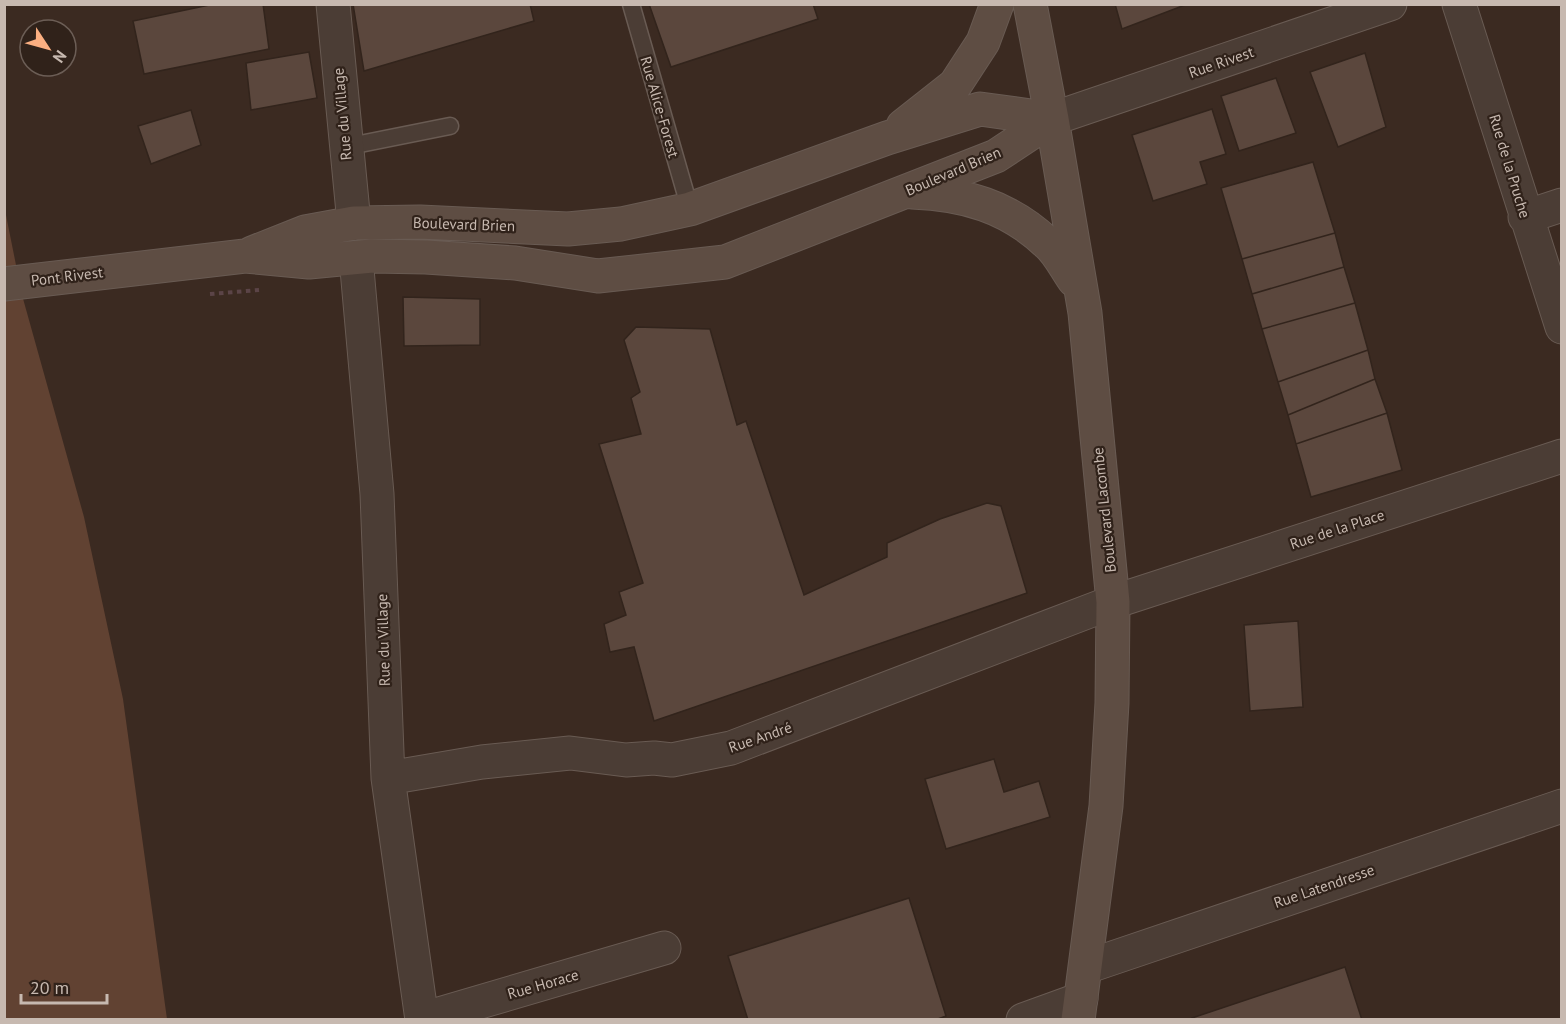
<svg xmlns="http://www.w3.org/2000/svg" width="1566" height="1024" viewBox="0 0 1566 1024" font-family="'PT Sans',sans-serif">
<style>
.water{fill:#614232}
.building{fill:#5b473d;stroke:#32241c;stroke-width:1.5}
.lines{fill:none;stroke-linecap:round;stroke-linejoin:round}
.service-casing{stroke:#695b53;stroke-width:19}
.minor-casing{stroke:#695b53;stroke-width:35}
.secondary-casing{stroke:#695b53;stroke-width:35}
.path{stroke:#5b4447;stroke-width:4;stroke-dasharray:4.5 4.5;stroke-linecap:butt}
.service{stroke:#4b3d35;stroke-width:16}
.minor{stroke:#4b3d35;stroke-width:33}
.secondary{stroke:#5e4d43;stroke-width:33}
.labels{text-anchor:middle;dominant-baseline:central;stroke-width:4.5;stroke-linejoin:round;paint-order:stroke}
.street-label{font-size:15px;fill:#c7b9b0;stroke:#30221a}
</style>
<rect width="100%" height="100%" fill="#3b2a21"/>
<!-- water -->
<path class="water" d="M 4,205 L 22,295 L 84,517 L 123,699 L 167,1019 L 5,1019 Z"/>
<!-- building -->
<path class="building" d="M 214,4 L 263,4 L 269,49 L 144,74 L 133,21 Z
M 353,4 L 530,4 L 534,21 L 364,71 Z
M 649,4 L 813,4 L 818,19 L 671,67 Z
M 1115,4 L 1185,4 L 1185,5 L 1122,29 Z
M 309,52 L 317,98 L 251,110 L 246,63 Z
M 1365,53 L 1386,127 L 1338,147 L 1310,72 Z
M 1276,78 L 1296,133 L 1239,151 L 1221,96 Z
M 1212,109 L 1226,154 L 1200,162 L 1207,184 L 1153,201 L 1132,135 Z
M 191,110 L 201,145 L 151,164 L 138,126 Z
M 1313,162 L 1335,233 L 1242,259 L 1221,188 Z
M 1335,233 L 1344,267 L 1252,294 L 1242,259 Z
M 1344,267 L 1355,303 L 1262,329 L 1252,294 Z
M 403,297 L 480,299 L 480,345 L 404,346 Z
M 1355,303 L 1368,350 L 1278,382 L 1262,329 Z
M 636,327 L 710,329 L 737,425 L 746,421 L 804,595 L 887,557 L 887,543 L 940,519 L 987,503 L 1001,506 L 1027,593 L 654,721 L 634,647 L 610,652 L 604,624 L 626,615 L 619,592 L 643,583 L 599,444 L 641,434 L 631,398 L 640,392 L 624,340 Z
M 1368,350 L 1375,379 L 1288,415 L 1278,382 Z
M 1375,379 L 1387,413 L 1296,444 L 1288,415 Z
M 1387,413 L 1402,470 L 1311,497 L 1296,444 Z
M 1298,621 L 1303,707 L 1250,711 L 1244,625 Z
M 994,759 L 1004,792 L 1039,781 L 1050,817 L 946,849 L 925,779 Z
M 909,898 L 946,1016 L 935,1020 L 748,1020 L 728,956 Z
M 1345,967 L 1362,1020 L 1193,1020 L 1192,1018 Z"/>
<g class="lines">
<defs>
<path id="service" d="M 631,4 L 690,209
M 345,147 L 450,126"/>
<path id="minor" d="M 333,4 L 354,223
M 1459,4 L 1562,327
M 1052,119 L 1390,4
M 1525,217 L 1562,205
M 356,258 L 377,494 L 388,778 L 422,1020
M 388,778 L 482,762 L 570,753 L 626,760 L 654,758 L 672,760 L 731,748 L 1113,602 L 1562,456
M 1086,967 L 1562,806
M 422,1019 L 664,948
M 1023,1020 L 1081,999"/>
<path id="secondary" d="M 1030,4 L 1052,119 L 1085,313 L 1113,602 L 1112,703 L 1106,806 L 1078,1020
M 903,126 L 955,85 L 983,42 L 997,4
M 912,192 C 964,194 1008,206 1047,243 C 1058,252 1066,269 1074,280
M 252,253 L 305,232 L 354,223 L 420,222 L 568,229 L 621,224 L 690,209 L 887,138 L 980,109 L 1052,119
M 4,284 L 245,256 L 309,262 L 372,256 L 426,257 L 515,263 L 598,276 L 725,262 L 996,156 L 1052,119"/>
</defs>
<!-- service casing -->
<use href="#service" class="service-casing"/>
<!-- minor casing -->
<use href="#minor" class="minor-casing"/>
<!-- secondary casing -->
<use href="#secondary" class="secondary-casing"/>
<!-- path -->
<path class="path" d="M 210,294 L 259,290"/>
<!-- service -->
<use href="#service" class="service"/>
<!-- minor -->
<use href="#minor" class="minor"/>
<!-- secondary -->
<use href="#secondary" class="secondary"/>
</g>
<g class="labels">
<!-- street labels -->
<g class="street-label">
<text transform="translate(1221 62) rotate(-19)">Rue Rivest</text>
<text transform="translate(660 107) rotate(74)">Rue Alice-Forest</text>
<text transform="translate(342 114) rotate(-95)">Rue du Village</text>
<text transform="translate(1510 166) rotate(73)">Rue de la Pruche</text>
<text transform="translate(953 171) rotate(-23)">Boulevard Brien</text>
<text transform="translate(464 224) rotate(2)">Boulevard Brien</text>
<text transform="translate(67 276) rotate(-7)">Pont Rivest</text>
<text transform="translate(1104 510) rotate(-96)">Boulevard Lacombe</text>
<text transform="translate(1337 529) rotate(-18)">Rue de la Place</text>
<text transform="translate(383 640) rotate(-92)">Rue du Village</text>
<text transform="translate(760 737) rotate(-19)">Rue André</text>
<text transform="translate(1324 886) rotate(-19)">Rue Latendresse</text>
<text transform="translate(543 984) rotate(-16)">Rue Horace</text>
</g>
</g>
<!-- border -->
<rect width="1566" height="1024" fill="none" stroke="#c7b9b0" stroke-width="12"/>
<!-- north arrow -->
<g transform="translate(48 48) rotate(126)"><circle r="28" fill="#30221a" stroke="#6c5e56" stroke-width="1.5"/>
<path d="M0-4.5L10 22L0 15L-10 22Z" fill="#fbaf81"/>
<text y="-9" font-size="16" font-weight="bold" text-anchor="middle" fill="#c7b9b0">N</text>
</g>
<!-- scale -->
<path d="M21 994v9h86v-9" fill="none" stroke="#c7b9b0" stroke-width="3"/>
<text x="30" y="994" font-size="18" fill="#c7b9b0" stroke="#30221a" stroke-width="4.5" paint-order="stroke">20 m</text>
</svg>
